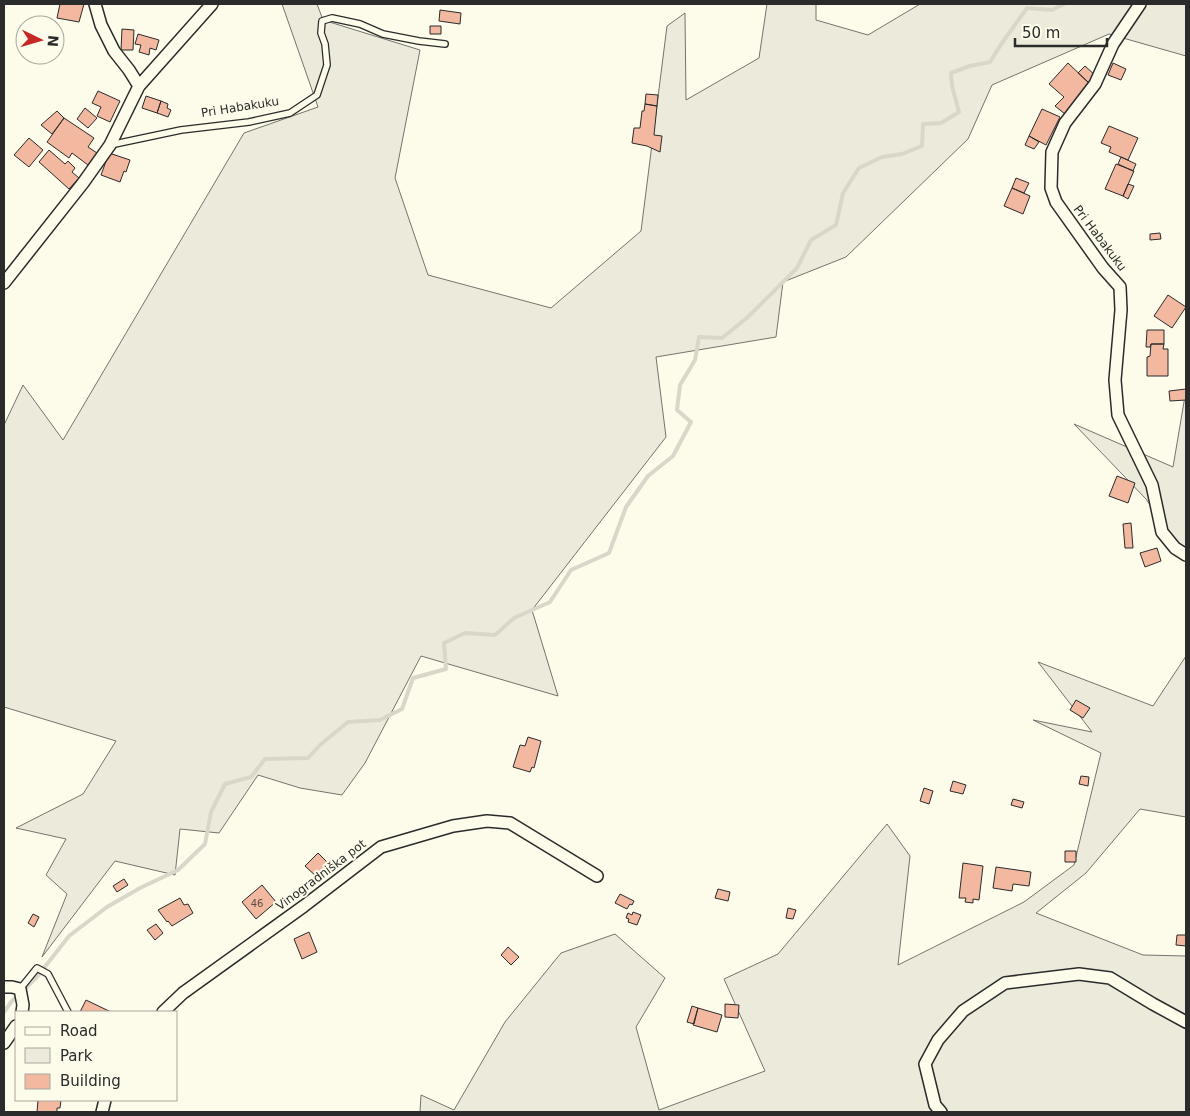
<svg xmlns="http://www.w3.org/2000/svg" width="1190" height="1116" viewBox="0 0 1190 1116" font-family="'DejaVu Sans',sans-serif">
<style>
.green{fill:#ecebdb;stroke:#74746e}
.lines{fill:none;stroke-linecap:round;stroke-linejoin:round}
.stream{stroke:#d8d7c9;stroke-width:4}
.building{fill:#f2b8a0;stroke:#2b2b2b}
.service-casing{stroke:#2b2b2b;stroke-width:8}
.minor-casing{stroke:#2b2b2b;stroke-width:14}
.service{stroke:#fdfbea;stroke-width:5.5}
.minor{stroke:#fdfbea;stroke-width:11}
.labels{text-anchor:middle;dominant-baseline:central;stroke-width:4;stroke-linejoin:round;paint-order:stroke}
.number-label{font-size:10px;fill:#5d4e48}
.street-label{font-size:12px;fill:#2b2b2b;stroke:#fdfbea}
</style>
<rect width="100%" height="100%" fill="#fdfbea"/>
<!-- green -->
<path class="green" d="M 282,4 L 317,4 L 323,20 L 420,50 L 395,178 L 428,275 L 551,308 L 641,231 L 667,26 L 685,13 L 686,100 L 759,58 L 767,4 L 816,4 L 816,20 L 868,35 L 920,4 L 1186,4 L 1186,56 L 1109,34 L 992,85 L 968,139 L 846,257 L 783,282 L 776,337 L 656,357 L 666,437 L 532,610 L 558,696 L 421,656 L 365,763 L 342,795 L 300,788 L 258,775 L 219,833 L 180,829 L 175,875 L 115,861 L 42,957 L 67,894 L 46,875 L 66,839 L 16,828 L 83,794 L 116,741 L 4,707 L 4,425 L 23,385 L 63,440 L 244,133 L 318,107 Z
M 1186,390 L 1186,557 L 1146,499 L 1074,424 L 1173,467 Z
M 1186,656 L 1186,817 L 1140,809 L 1086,873 L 1036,913 L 1143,955 L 1186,956 L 1186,1112 L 420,1112 L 421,1095 L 454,1110 L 505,1022 L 561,953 L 615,934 L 665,978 L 636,1027 L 659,1110 L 765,1071 L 724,979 L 778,954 L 887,824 L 910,856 L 898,965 L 1024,902 L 1074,865 L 1101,753 L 1033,720 L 1092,732 L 1038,662 L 1153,706 Z"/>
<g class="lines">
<!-- stream -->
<path class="stream" d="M 4,1012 L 12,1001 L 37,977 L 69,936 L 107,907 L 140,888 L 178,870 L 205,844 L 211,812 L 225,784 L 251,777 L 265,759 L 308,758 L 320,745 L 348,722 L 380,720 L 402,709 L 413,678 L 446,669 L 444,643 L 465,633 L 495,635 L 514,618 L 550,602 L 571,570 L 609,553 L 626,507 L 648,476 L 673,456 L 691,422 L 677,410 L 680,385 L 695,360 L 699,337 L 722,338 L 748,317 L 797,268 L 811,240 L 836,225 L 843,193 L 859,168 L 882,157 L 902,154 L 922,146 L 923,124 L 941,123 L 959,112 L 952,86 L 951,73 L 970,66 L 990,62 L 1002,43 L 1027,8 L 1052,10 L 1064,4"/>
</g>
<!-- building -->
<path class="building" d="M 60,4 L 84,4 L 79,22 L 57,18 Z
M 440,10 L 461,13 L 460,24 L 439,21 Z
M 430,26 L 441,26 L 441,34 L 430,34 Z
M 122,29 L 134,30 L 133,50 L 121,50 Z
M 138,34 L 159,40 L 156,50 L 150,48 L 149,55 L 139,52 L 141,45 L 135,44 Z
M 1068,63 L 1091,85 L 1065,114 L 1055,106 L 1064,97 L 1049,84 Z
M 1113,63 L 1126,69 L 1121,80 L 1108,75 Z
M 1085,66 L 1096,76 L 1089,83 L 1078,73 Z
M 98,91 L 120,101 L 110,122 L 97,116 L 101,107 L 92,103 Z
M 646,94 L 658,95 L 657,106 L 645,104 Z
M 146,96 L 161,101 L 157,113 L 142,108 Z
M 161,101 L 168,104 L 167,108 L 171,110 L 168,117 L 157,113 Z
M 645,104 L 657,106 L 654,135 L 662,136 L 660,152 L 647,146 L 632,143 L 634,128 L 640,128 L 642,111 L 644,111 Z
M 85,108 L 97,118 L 88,128 L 77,119 Z
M 1042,109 L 1060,117 L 1046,145 L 1029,136 Z
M 57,111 L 64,118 L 52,134 L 41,125 Z
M 64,118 L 94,138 L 88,147 L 97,153 L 88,165 L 72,153 L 69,158 L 47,142 Z
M 1109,126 L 1138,138 L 1128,160 L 1109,152 L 1111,147 L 1101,143 Z
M 1029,136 L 1039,142 L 1034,149 L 1025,145 Z
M 29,138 L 43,150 L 29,167 L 14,155 Z
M 49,150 L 65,164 L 68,161 L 75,168 L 72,172 L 79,178 L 69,189 L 39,162 Z
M 109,153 L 130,160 L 126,172 L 124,171 L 120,182 L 101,175 Z
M 1121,157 L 1136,164 L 1133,171 L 1118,164 Z
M 1116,164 L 1134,171 L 1123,196 L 1105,189 Z
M 1016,178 L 1029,183 L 1024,193 L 1012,188 Z
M 1128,184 L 1134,186 L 1128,199 L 1123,196 Z
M 1012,188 L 1030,196 L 1023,214 L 1004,206 Z
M 1160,233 L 1161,239 L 1150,240 L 1150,234 Z
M 1168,295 L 1186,307 L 1172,328 L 1154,316 Z
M 1147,330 L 1164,330 L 1164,344 L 1151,344 L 1150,347 L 1146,347 Z
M 1151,344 L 1164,344 L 1163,349 L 1168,349 L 1168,376 L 1147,376 L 1147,357 L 1150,356 Z
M 1186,389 L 1186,400 L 1170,401 L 1169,391 Z
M 1117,476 L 1135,483 L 1128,503 L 1109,496 Z
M 1131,523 L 1133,548 L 1125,548 L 1123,524 Z
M 1157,548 L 1161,561 L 1145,567 L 1140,553 Z
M 1076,700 L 1090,708 L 1083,718 L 1070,710 Z
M 528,737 L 541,741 L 534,768 L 532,767 L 530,772 L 513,767 L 520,745 L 525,746 Z
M 1081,776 L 1089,777 L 1088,786 L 1079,784 Z
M 953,781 L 966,785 L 963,794 L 950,791 Z
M 924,788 L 933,791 L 929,804 L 920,801 Z
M 1013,799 L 1024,802 L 1022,808 L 1011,805 Z
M 1065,851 L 1076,851 L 1076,862 L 1065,862 Z
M 318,853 L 331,866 L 326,870 L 328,871 L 322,878 L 320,875 L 318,878 L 305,866 Z
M 963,863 L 983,866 L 979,900 L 973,899 L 973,903 L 965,902 L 966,898 L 959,898 Z
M 996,867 L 1031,872 L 1029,886 L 1013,884 L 1012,891 L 993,888 Z
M 124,879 L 128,885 L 117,892 L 113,886 Z
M 262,885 L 276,902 L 256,919 L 242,902 Z
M 718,889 L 730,892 L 728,901 L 715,898 Z
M 620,894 L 634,901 L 632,905 L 630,904 L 627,909 L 615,903 Z
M 180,898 L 184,905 L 188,904 L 193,913 L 172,926 L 168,921 L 167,922 L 158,910 Z
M 788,908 L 796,910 L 793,919 L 786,918 Z
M 633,912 L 641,915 L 637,925 L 628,922 L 629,919 L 626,918 L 628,913 L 632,915 Z
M 33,914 L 39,917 L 34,927 L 28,923 Z
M 156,924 L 163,933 L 155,940 L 147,930 Z
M 309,932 L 317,952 L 302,959 L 294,939 Z
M 1177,935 L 1186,935 L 1186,946 L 1176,945 Z
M 508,947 L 519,957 L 511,965 L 501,955 Z
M 86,1000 L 111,1012 L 80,1012 Z
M 725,1004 L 739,1005 L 738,1018 L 725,1017 Z
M 692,1006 L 698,1008 L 694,1024 L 687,1022 Z
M 698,1008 L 722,1015 L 717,1032 L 693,1025 Z
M 38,1100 L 61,1100 L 60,1108 L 57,1108 L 57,1112 L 37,1112 Z"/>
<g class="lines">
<defs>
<path id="service" d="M 110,145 L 181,130 L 249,122 L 290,113 L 317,95 L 327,65 L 325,44 L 321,33 L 322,21 L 332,18 L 360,24 L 383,34 L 419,41 L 445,44
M 20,989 L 37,968 L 48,974 L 68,1012"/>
<path id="minor" d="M 95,4 L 101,25 L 114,51 L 129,70 L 139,86
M 1140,4 L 1113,44 L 1095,84 L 1065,123 L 1052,152 L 1051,188 L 1056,202 L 1103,268 L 1120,287 L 1121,310 L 1115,380 L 1118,415 L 1152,485 L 1162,532 L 1175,548 L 1186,555
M 4,283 L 83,183 L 110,145 L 139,86 L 212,4
M 4,987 L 12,987 L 20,989 L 23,1005 L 22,1012
M 163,1012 L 183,993 L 304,906 L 381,847 L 453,826 L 487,821 L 510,823 L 597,876
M 4,1043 L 16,1026
M 102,1112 L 105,1100
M 941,1112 L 935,1105 L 925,1064 L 938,1040 L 963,1011 L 1005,983 L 1079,974 L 1110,978 L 1153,1004 L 1186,1022"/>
</defs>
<!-- service casing -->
<use href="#service" class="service-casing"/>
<!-- minor casing -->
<use href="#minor" class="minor-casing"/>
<!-- service -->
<use href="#service" class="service"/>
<!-- minor -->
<use href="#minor" class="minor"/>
</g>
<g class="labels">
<!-- number labels -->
<g class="number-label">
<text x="257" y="903">46</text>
</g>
<!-- street labels -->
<g class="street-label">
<text transform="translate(240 107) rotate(-9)">Pri Habakuku</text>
<text transform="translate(1100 238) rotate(53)">Pri Habakuku</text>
<text transform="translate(321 875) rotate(-37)">Vinogradniška pot</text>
</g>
</g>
<!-- border -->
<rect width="1190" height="1116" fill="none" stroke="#2b2b2b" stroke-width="10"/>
<!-- legend -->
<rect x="15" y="1011" width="162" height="90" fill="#fdfbea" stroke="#a9a89e"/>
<rect x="25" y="1027" width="25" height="8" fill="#fdfbea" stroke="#a9a89e"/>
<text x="60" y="1036" font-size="15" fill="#2b2b2b">Road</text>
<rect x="25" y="1048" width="25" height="15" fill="#ecebdb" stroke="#a9a89e"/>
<text x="60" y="1061" font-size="15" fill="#2b2b2b">Park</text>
<rect x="25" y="1074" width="25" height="15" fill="#f2b8a0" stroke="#a9a89e"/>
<text x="60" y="1086" font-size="15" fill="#2b2b2b">Building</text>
<!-- north arrow -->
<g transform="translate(40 40) rotate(95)"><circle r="24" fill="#fdfbea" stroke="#a9a89e"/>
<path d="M0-4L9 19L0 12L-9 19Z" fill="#c62828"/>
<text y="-8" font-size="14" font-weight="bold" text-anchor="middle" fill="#2b2b2b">N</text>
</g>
<!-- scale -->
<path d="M1015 38v8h92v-8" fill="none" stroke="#2b2b2b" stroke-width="2.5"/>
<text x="1022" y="38" font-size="15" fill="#2b2b2b" stroke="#fdfbea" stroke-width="4" paint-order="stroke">50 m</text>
</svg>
